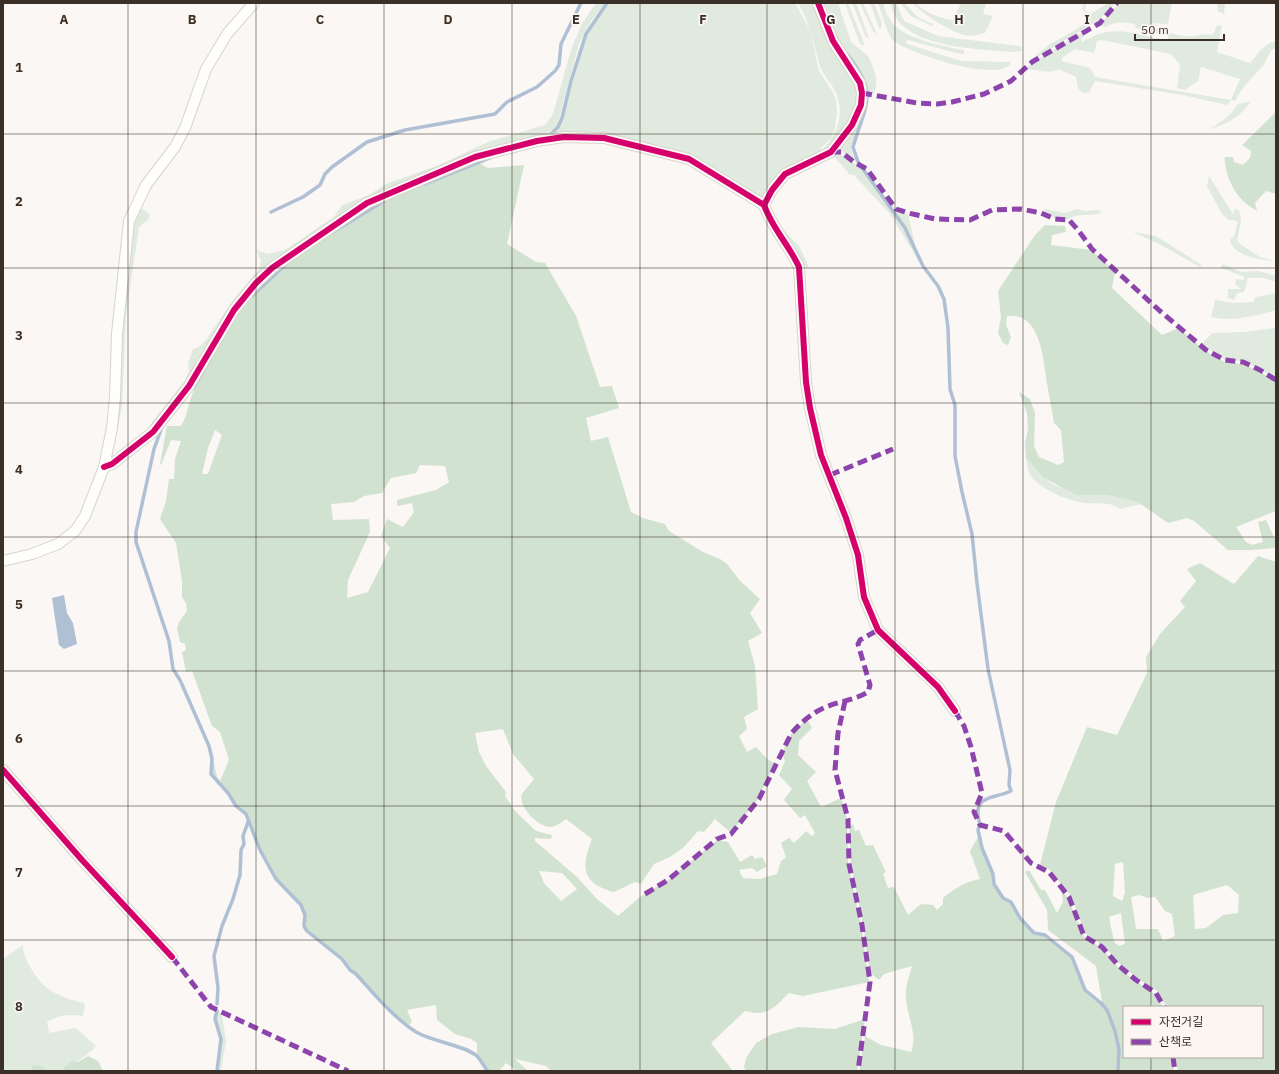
<svg xmlns="http://www.w3.org/2000/svg" width="1279" height="1074" viewBox="0 0 1279 1074" font-family="'IBM Plex Sans','Noto Sans KR',sans-serif">
<style>
.green{fill:#e0eadf;fill-rule:evenodd}
.forest{fill:#d1e2d1;fill-rule:evenodd}
.water{fill:#afc0d4}
.lines{fill:none;stroke-linecap:round;stroke-linejoin:round}
.stream{stroke:#afc0d4;stroke-width:3.5}
.minor-casing{stroke:#d9d3cd;stroke-width:12}
.minor{stroke:#fefefd;stroke-width:10}
.quiet{stroke:#8e44ad;stroke-width:5;stroke-dasharray:10 5;stroke-linecap:butt}
.cycleway-casing{stroke:#fcf6f2;stroke-width:8}
.cycleway{stroke:#d6006c;stroke-width:6}
.grid{fill:none;stroke:#3b3027;stroke-width:1;stroke-opacity:0.55}
.grid-label{font-size:13px;text-anchor:middle;font-weight:bold;fill:#3b3027;stroke:#fcf6f2;stroke-width:3.5;stroke-linejoin:round;paint-order:stroke}
</style>
<rect width="100%" height="100%" fill="#faf7f4"/>
<!-- green -->
<path class="green" d="M 596,3 L 605,3 L 591,21 L 579,44 L 557,126 L 543,137 L 406,184 L 271,266 L 151,431 L 152,422 L 184,382 L 189,371 L 188,363 L 193,349 L 199,347 L 206,340 L 233,300 L 259,269 L 261,260 L 256,250 L 268,254 L 285,250 L 334,217 L 342,205 L 369,195 L 386,184 L 439,165 L 488,142 L 545,125 L 553,114 L 570,53 L 581,25 Z
M 608,3 L 795,3 L 810,30 L 819,71 L 832,91 L 836,100 L 837,112 L 835,128 L 831,139 L 820,149 L 821,151 C 837,137 845,114 836,93 C 832,83 823,76 820,66 C 813,43 811,24 798,3 L 815,3 L 859,85 L 855,113 L 830,151 L 790,169 L 764,202 L 705,166 L 621,140 L 550,137 L 559,128 L 563,118 L 582,45 L 593,22 Z
M 825,3 L 838,3 L 851,42 L 868,56 L 872,64 L 876,76 L 876,88 L 874,94 L 868,93 L 860,69 L 837,40 Z
M 845,3 L 848,3 L 865,46 L 860,44 Z
M 852,3 L 856,3 L 869,38 L 866,37 Z
M 860,3 L 863,3 L 877,35 L 873,31 Z
M 870,3 L 874,3 L 882,23 L 880,30 Z
M 878,3 L 883,3 C 886,11 888,19 894,25 C 908,39 945,47 964,50 L 964,54 L 956,53 L 908,40 L 906,42 L 907,44 L 961,61 L 1011,62 C 1004,85 906,53 893,40 C 888,36 881,11 878,3 Z
M 890,3 L 896,3 L 904,21 L 938,36 L 1019,46 L 1021,47 L 1022,51 L 1011,52 C 979,49 922,48 899,22 C 895,17 892,9 890,3 Z
M 900,3 L 904,3 L 919,18 L 933,24 L 932,26 L 911,16 Z
M 912,3 C 917,3 921,8 926,11 C 934,16 944,19 953,20 L 961,3 L 986,3 L 983,14 L 993,16 L 985,33 C 980,34 974,36 970,36 C 954,35 923,14 912,3 Z
M 1084,3 L 1086,3 L 1085,11 L 1090,14 L 1109,3 L 1115,3 L 1098,21 L 1088,26 L 1031,61 C 1048,40 1069,37 1088,21 L 1090,18 L 1082,9 Z
M 1119,3 L 1172,3 L 1168,24 L 1153,23 L 1152,27 C 1162,30 1173,35 1184,36 C 1195,38 1203,32 1213,35 L 1217,25 L 1222,26 L 1217,52 L 1250,63 C 1258,54 1263,44 1276,41 L 1276,49 L 1273,49 C 1267,55 1266,64 1261,68 C 1251,79 1242,87 1235,101 L 1231,100 L 1227,105 L 1183,95 L 1095,81 L 1089,92 L 1083,93 L 1078,88 L 1076,77 L 1059,69 C 1049,75 1037,69 1025,69 L 1032,63 L 1089,28 L 1091,30 L 1081,39 L 1082,42 C 1115,22 1133,35 1168,40 L 1168,36 L 1136,28 L 1135,24 C 1124,22 1115,21 1105,27 L 1096,25 L 1100,24 ZM 1102,40 L 1171,54 L 1180,65 L 1177,88 L 1185,90 L 1198,81 L 1201,67 L 1240,79 L 1231,100 L 1095,77 L 1090,68 L 1062,61 L 1062,58 L 1075,49 L 1094,53 L 1097,41 Z
M 1217,3 L 1225,3 L 1224,14 L 1218,11 Z
M 1251,101 C 1241,116 1227,125 1209,129 C 1221,123 1230,116 1238,104 Z
M 866,102 L 851,148 L 853,156 L 858,163 L 842,152 L 833,151 Z
M 831,153 L 840,154 L 864,170 L 905,229 L 922,266 L 890,214 L 854,175 L 850,175 Z
M 864,168 L 895,210 L 908,214 L 917,253 L 906,228 Z
M 1209,176 L 1233,214 L 1235,209 L 1239,210 L 1241,221 L 1237,241 L 1240,244 L 1260,257 L 1275,261 C 1261,260 1234,257 1230,240 L 1234,236 L 1238,222 L 1235,220 L 1229,220 L 1222,214 L 1207,186 Z
M 138,206 L 147,212 L 150,216 L 148,220 L 139,227 L 126,315 L 122,406 L 111,462 L 107,464 L 131,222 Z
M 1046,209 L 1064,213 L 1077,209 L 1085,211 L 1100,210 L 1101,213 C 1090,217 1078,212 1069,219 L 1055,218 L 1041,212 Z
M 774,221 L 799,246 L 809,267 L 801,267 Z
M 1133,232 L 1156,236 L 1203,266 L 1200,267 L 1159,244 Z
M 1223,264 L 1241,272 L 1259,271 L 1276,276 L 1276,282 L 1264,278 L 1248,278 L 1244,292 L 1237,293 L 1234,300 L 1228,298 L 1228,289 L 1241,289 L 1235,284 L 1236,279 L 1243,280 L 1245,277 L 1221,268 Z
M 1276,293 L 1276,310 C 1255,316 1232,322 1211,317 L 1215,300 L 1233,303 L 1253,302 L 1256,297 Z
M 1276,328 L 1276,379 L 1260,369 L 1243,361 L 1225,360 L 1201,344 L 1213,333 L 1243,332 Z
M 1026,458 L 1044,478 L 1054,485 L 1088,495 L 1106,495 L 1138,502 L 1142,504 L 1120,509 C 1110,501 1097,504 1085,503 C 1068,501 1034,488 1028,470 C 1027,466 1027,462 1026,458 Z
M 23,945 C 22,959 39,983 50,990 C 60,997 74,1000 85,1004 L 83,1016 C 69,1014 59,1015 47,1022 L 49,1033 L 76,1028 L 96,1046 C 87,1056 63,1074 50,1071 C 45,1069 38,1067 32,1066 L 31,1071 L 3,1071 L 3,959 Z
M 218,1012 L 222,1014 L 226,1041 L 221,1071 L 218,1071 L 222,1039 L 216,1020 Z"/>
<!-- forest -->
<path class="forest" d="M 1276,112 L 1276,194 L 1266,191 L 1255,203 L 1257,211 C 1240,201 1233,191 1227,173 C 1226,167 1224,163 1225,157 L 1233,157 L 1234,162 L 1243,165 L 1250,158 L 1251,151 L 1242,145 Z
M 479,163 L 488,168 L 524,165 L 507,244 L 536,262 L 545,263 L 576,316 L 600,387 L 612,386 L 619,408 L 586,418 L 591,441 L 608,437 L 631,512 L 643,518 L 665,524 L 669,531 L 703,552 L 720,559 L 727,564 L 740,581 L 760,599 L 750,613 L 762,633 L 748,641 L 755,666 L 758,709 L 744,717 L 747,729 L 739,736 L 747,752 L 756,747 L 767,759 L 775,763 L 758,799 L 731,833 L 715,819 L 704,832 L 698,831 L 684,847 L 670,857 L 654,864 L 641,884 L 635,882 L 614,892 C 581,883 581,867 592,839 L 566,819 C 560,823 556,827 549,827 C 538,826 517,806 522,794 C 525,789 531,784 534,779 L 513,754 L 503,729 L 475,733 L 479,752 L 486,766 L 506,792 L 505,796 L 516,812 L 536,831 L 552,835 L 551,839 L 535,838 L 535,841 L 577,877 L 597,899 L 618,916 L 640,897 L 668,880 L 717,840 L 728,842 L 740,862 L 752,855 L 755,859 L 762,857 L 767,866 L 757,872 L 752,868 L 739,870 L 743,878 L 759,879 L 777,874 L 781,861 L 786,857 L 781,843 L 789,838 L 794,843 L 806,831 L 812,836 L 815,833 L 805,815 L 800,818 L 784,800 L 792,789 L 779,775 L 785,761 L 782,752 L 791,734 L 807,719 L 812,728 L 799,741 L 798,755 L 816,772 L 807,781 L 821,807 L 841,798 L 847,819 L 848,864 L 861,925 L 869,982 L 803,996 L 789,993 C 773,1008 769,1017 745,1011 L 711,1043 L 733,1071 L 551,1071 L 546,1066 L 515,1059 L 528,1071 L 517,1071 L 506,1063 L 499,1071 L 489,1071 L 477,1055 L 477,1043 L 471,1039 L 455,1034 L 437,1020 L 436,1005 L 407,1010 L 412,1022 L 409,1025 L 389,1010 L 357,974 L 351,970 L 343,959 L 308,931 L 304,926 L 305,911 L 302,905 L 277,879 L 260,849 L 246,814 L 236,806 L 228,792 L 212,774 L 213,759 L 217,777 L 220,781 L 229,760 L 220,732 L 212,726 L 192,671 L 186,672 L 182,652 L 186,650 L 185,644 L 180,642 L 177,629 L 179,622 L 187,611 L 186,603 L 182,597 L 182,581 L 176,543 L 160,519 L 166,501 L 169,479 L 174,479 L 175,459 L 181,441 L 171,440 L 161,465 L 160,464 L 167,426 L 181,426 C 188,415 188,402 194,390 C 207,362 224,334 242,309 C 265,274 305,251 340,229 C 355,219 370,209 387,201 C 417,186 449,176 479,163 ZM 215,430 L 222,435 L 208,474 L 202,474 L 208,448 ZM 420,465 L 445,466 L 449,482 L 436,490 L 397,500 L 397,506 L 412,503 L 414,512 L 403,527 L 387,519 L 381,536 L 390,548 L 368,592 L 347,598 L 348,580 L 370,532 L 369,519 L 333,520 L 331,504 L 354,502 L 364,496 L 382,493 L 391,478 L 416,473 ZM 539,871 L 562,873 L 577,889 L 561,901 L 544,883 Z
M 1045,225 L 1065,226 L 1066,232 L 1052,235 L 1051,245 L 1091,250 L 1115,271 L 1112,288 L 1162,335 L 1179,328 L 1205,351 L 1225,362 L 1242,364 L 1259,371 L 1276,382 L 1276,511 L 1236,527 L 1246,542 L 1252,545 L 1263,542 L 1258,522 L 1266,520 L 1276,542 L 1276,548 L 1252,550 L 1228,550 L 1194,521 L 1187,518 L 1168,523 L 1138,502 L 1106,495 L 1077,495 L 1044,478 L 1026,458 L 1025,443 L 1028,429 L 1027,413 L 1019,392 L 1030,399 L 1035,413 L 1034,446 L 1039,457 L 1058,465 L 1064,462 L 1061,430 L 1054,423 C 1052,410 1049,396 1047,383 C 1043,360 1041,311 1007,316 L 1006,325 L 1011,337 L 1008,345 L 1003,343 L 998,333 L 1001,317 L 998,291 L 1035,235 Z
M 1258,556 L 1276,562 L 1276,1071 L 1178,1071 L 1175,1057 L 1262,1057 L 1262,1007 L 1167,1007 L 1157,991 L 1137,978 L 1120,964 L 1104,946 L 1086,934 L 1071,896 L 1050,870 L 1040,865 L 1056,802 L 1087,727 L 1117,735 L 1147,673 L 1146,657 L 1160,634 L 1185,607 L 1180,601 L 1196,581 L 1187,569 L 1200,563 L 1234,584 ZM 1123,862 L 1125,893 L 1122,901 L 1113,896 L 1115,864 ZM 1227,885 L 1239,895 L 1238,913 L 1223,915 L 1206,928 L 1195,929 L 1193,895 ZM 1139,895 L 1148,898 L 1155,897 L 1165,911 L 1172,914 L 1175,936 L 1163,941 L 1158,929 L 1136,929 L 1131,897 ZM 1121,913 L 1125,944 L 1119,946 L 1114,942 L 1109,917 Z
M 853,824 L 855,831 L 859,830 L 866,846 L 873,845 L 886,872 L 883,874 L 888,888 L 894,887 L 908,915 L 921,904 L 933,905 L 937,910 L 943,904 L 943,898 C 955,888 965,882 980,879 L 970,851 L 978,837 L 992,875 L 993,885 L 1002,899 L 1011,903 L 1019,919 L 1033,934 L 1044,936 L 1071,957 L 1084,991 L 1100,1003 L 1106,1011 L 1114,1031 L 1118,1049 L 1117,1071 L 859,1071 L 865,1036 L 881,1045 L 911,1052 C 919,1032 904,1012 906,990 C 907,982 910,974 912,966 L 884,974 L 879,980 L 870,973 L 863,924 L 851,864 L 849,826 Z
M 1029,870 L 1041,890 L 1045,890 L 1057,913 L 1063,902 L 1061,889 L 1068,898 L 1084,937 L 1102,948 L 1117,966 L 1135,981 L 1155,994 L 1163,1007 L 1124,1007 L 1124,1057 L 1172,1057 L 1174,1071 L 1119,1071 L 1120,1049 L 1116,1030 L 1108,1010 L 1102,1002 L 1096,966 L 1048,930 L 1047,910 L 1025,872 Z
M 865,1019 L 857,1071 L 746,1071 L 744,1067 L 746,1058 L 756,1043 L 772,1034 L 798,1027 L 835,1029 Z
M 88,1056 L 98,1061 L 103,1071 L 61,1071 L 71,1061 L 78,1062 Z
M 38,1065 L 49,1071 L 31,1071 L 32,1066 Z"/>
<!-- water -->
<path class="water" d="M 64,595 L 67,613 L 73,623 L 77,644 L 64,649 L 59,645 L 52,598 Z"/>
<g class="lines">
<!-- stream -->
<path class="stream" d="M 847,54 C 879,94 866,103 853,147 L 858,162 L 905,228 L 923,266 L 938,286 L 944,299 L 948,328 L 950,389 L 955,405 L 955,456 L 962,492 L 972,534 L 977,583 L 988,669 L 1010,770 L 1009,785 L 1011,791 C 991,800 971,794 980,825 L 978,830 L 982,848 L 993,874 L 994,884 L 1003,898 L 1011,902 L 1020,918 L 1034,933 L 1045,935 L 1072,957 L 1085,990 L 1101,1003 L 1107,1010 L 1115,1031 L 1119,1049 L 1118,1071
M 550,135 L 558,127 L 562,118 L 571,81 L 586,34 L 607,3
M 425,184 L 490,158
M 271,212 L 303,197 L 320,185 L 325,174 L 332,167 L 367,142 L 405,130 L 495,114 L 507,102 L 537,87 L 555,71 L 559,65 L 561,44 L 581,3
M 333,232 L 384,201
M 252,296 L 285,265
M 190,391 L 194,387 L 210,359
M 162,427 L 154,449 L 136,532 L 136,542 L 169,641 L 173,669 L 180,680 L 209,746 L 212,759 L 211,774 L 228,793 L 236,806 L 246,814 L 260,850 L 276,879 L 301,905 L 305,915 L 304,926 L 307,931 L 342,959 L 350,970 L 356,974 C 375,995 393,1017 416,1032 C 433,1042 464,1045 477,1056 C 481,1060 484,1067 488,1071
M 217,1004 L 218,988 L 214,956 L 222,926 L 233,899 L 240,875 L 241,850 L 244,844 L 243,836 L 248,822
M 217,1011 L 215,1019 L 221,1039 L 217,1071"/>
<defs>
<path id="minor" d="M 818,3 L 833,41 L 860,83 L 862,93 L 861,105 L 852,125 L 831,152 L 785,174 L 772,190 L 764,205 C 772,228 789,245 799,267 L 806,382 L 810,408 L 821,455 L 846,518 L 858,555 L 864,597 L 878,630 L 938,687 L 955,711
M 104,467 L 112,464 L 153,432 L 189,386 L 234,310 L 256,283 L 272,268 L 367,203 L 475,157 L 537,141 L 564,137 L 604,138 L 689,159 L 764,205
M 3,561 L 32,554 L 58,544 L 75,531 L 85,516 L 104,467 L 112,428 L 115,397 L 117,334 L 129,221 L 146,185 L 175,147 L 185,128 L 206,69 L 227,34 L 254,3
M 3,770 L 82,860 L 172,957"/>
</defs>
<!-- minor casing -->
<use href="#minor" class="minor-casing"/>
<!-- minor -->
<use href="#minor" class="minor"/>
<!-- quiet -->
<path class="quiet" d="M 862,93 L 917,103 L 937,104 L 952,102 L 984,94 L 1011,81 L 1032,62 L 1100,23 L 1117,3
M 831,152 L 841,152 L 854,162 L 867,169 L 896,209 L 908,213 L 935,219 L 970,220 L 992,210 L 1021,209 L 1041,213 L 1055,219 L 1069,220 L 1078,230 L 1092,249 L 1160,311 L 1206,350 L 1225,360 L 1243,362 L 1260,370 L 1276,380
M 830,475 L 893,449
M 845,701 L 838,733 L 835,770 L 848,819 L 849,864 L 862,925 L 870,982 L 858,1071
M 955,711 L 964,726 L 971,747 L 982,793 L 974,812 L 980,825 L 1004,831 L 1031,863 L 1049,872 L 1069,897 L 1084,936 L 1102,947 L 1118,965 L 1136,980 L 1156,993 L 1164,1007
M 645,894 L 668,880 L 717,839 L 731,834 L 759,799 L 791,734 C 800,723 813,712 826,707 C 840,701 855,700 868,692 L 870,685 L 858,644 L 860,640 L 878,630
M 172,957 L 211,1007 L 348,1071
M 1173,1057 L 1175,1071"/>
<defs>
<path id="cycleway" d="M 818,3 L 833,41 L 860,83 L 862,93 L 861,105 L 852,125 L 831,152 L 785,174 L 772,190 L 764,205 C 772,228 789,245 799,267 L 806,382 L 810,408 L 821,455 L 846,518 L 858,555 L 864,597 L 878,630 L 938,687 L 955,711
M 104,467 L 112,464 L 153,432 L 189,386 L 234,310 L 256,283 L 272,268 L 367,203 L 475,157 L 537,141 L 564,137 L 604,138 L 689,159 L 764,205
M 3,770 L 82,860 L 172,957"/>
</defs>
<!-- cycleway casing -->
<use href="#cycleway" class="cycleway-casing"/>
<!-- cycleway -->
<use href="#cycleway" class="cycleway"/>
</g>
<!-- grid -->
<path class="grid" d="M 128,3 L 128,1071M 256,3 L 256,1071M 384,3 L 384,1071M 512,3 L 512,1071M 640,3 L 640,1071M 767,3 L 767,1071M 895,3 L 895,1071M 1023,3 L 1023,1071M 1151,3 L 1151,1007M 3,134 L 1276,134M 3,268 L 1276,268M 3,403 L 1276,403M 3,537 L 1276,537M 3,671 L 1276,671M 3,806 L 1276,806M 3,940 L 1276,940M 1151,1057 L 1151,1071"/>
<g class="grid-label">
<text x="64" y="24">A</text>
<text x="192" y="24">B</text>
<text x="320" y="24">C</text>
<text x="448" y="24">D</text>
<text x="576" y="24">E</text>
<text x="703" y="24">F</text>
<text x="831" y="24">G</text>
<text x="959" y="24">H</text>
<text x="1087" y="24">I</text>
<text x="19" y="72">1</text>
<text x="19" y="206">2</text>
<text x="19" y="340">3</text>
<text x="19" y="474">4</text>
<text x="19" y="609">5</text>
<text x="19" y="743">6</text>
<text x="19" y="877">7</text>
<text x="19" y="1011">8</text>
</g>
<!-- border -->
<rect width="1279" height="1074" fill="none" stroke="#3b3027" stroke-width="8"/>
<!-- legend -->
<rect x="1123" y="1006" width="140" height="52" fill="#fcf6f2" stroke="#afa7a1"/>
<rect x="1131" y="1019" width="20" height="6" fill="#d6006c" stroke="#afa7a1"/>
<text x="1159" y="1026" font-size="12" fill="#3b3027">자전거길</text>
<rect x="1131" y="1039" width="20" height="6" fill="#8e44ad" stroke="#afa7a1"/>
<text x="1159" y="1046" font-size="12" fill="#3b3027">산책로</text>
<!-- scale -->
<path d="M1135 34v6h89v-6" fill="none" stroke="#3b3027" stroke-width="2"/>
<text x="1141" y="34" font-size="12" fill="#3b3027" stroke="#fcf6f2" stroke-width="3" paint-order="stroke">50 m</text>
</svg>
